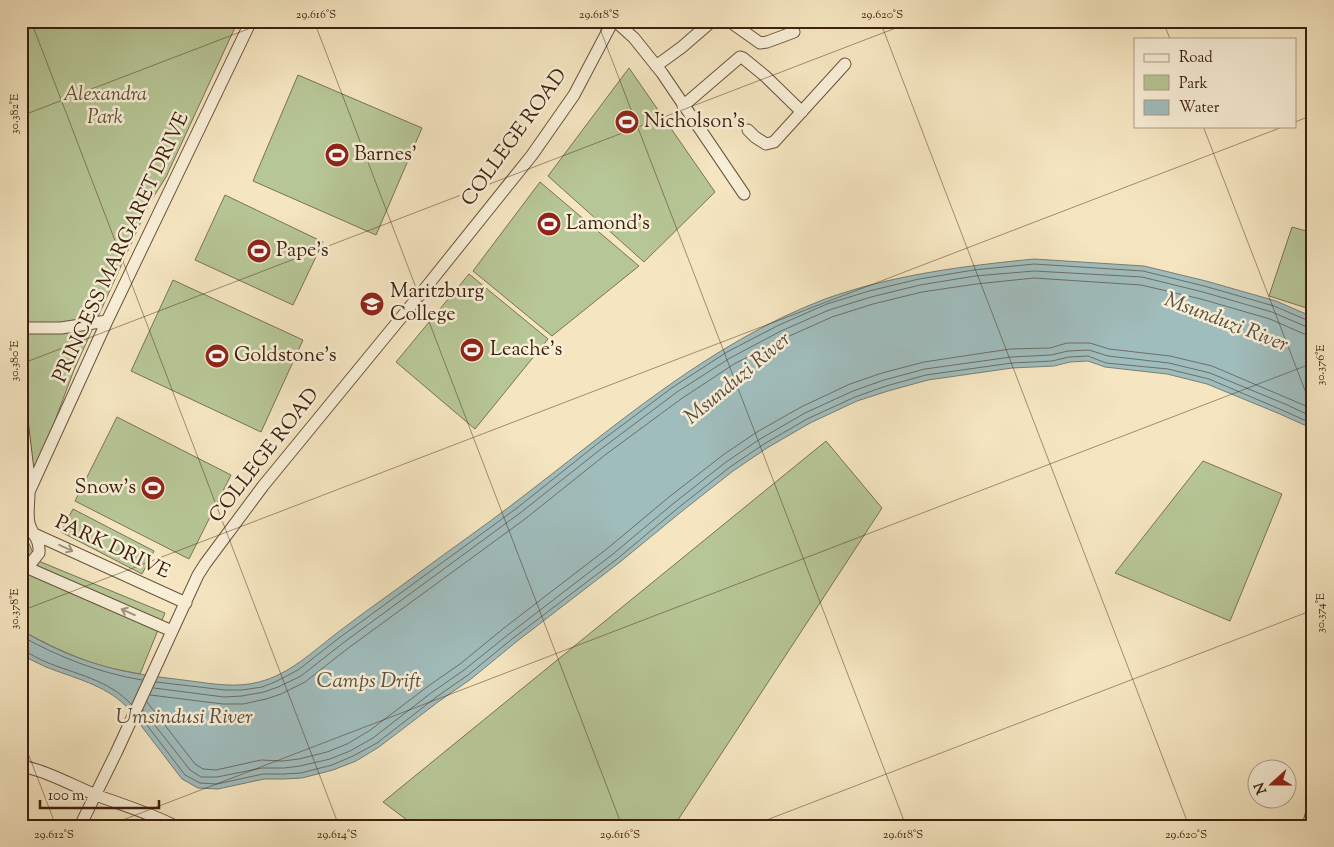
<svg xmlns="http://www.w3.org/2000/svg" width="1334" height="847" viewBox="0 0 1334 847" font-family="'Sorts Mill Goudy',serif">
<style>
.green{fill:#b7c696;stroke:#7a7352}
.water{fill:#a0bdbd;stroke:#787e77}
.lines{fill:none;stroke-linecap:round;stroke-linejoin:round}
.shore{stroke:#6e6e66;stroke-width:1}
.minor-casing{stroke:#6b523b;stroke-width:13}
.minor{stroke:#f8efd7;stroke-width:11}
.oneway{stroke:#a4927d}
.ticks{fill:none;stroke:#3d200e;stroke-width:1;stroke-opacity:0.45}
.labels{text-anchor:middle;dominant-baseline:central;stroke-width:5;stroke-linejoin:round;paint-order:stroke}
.park-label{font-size:20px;font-style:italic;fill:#625237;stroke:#f8efd7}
.poi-label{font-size:20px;fill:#3d200e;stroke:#f8efd7;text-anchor:start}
.street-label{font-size:20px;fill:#3d200e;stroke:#f8efd7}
.water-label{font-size:21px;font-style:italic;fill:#5b4f43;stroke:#f8efd7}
.neatline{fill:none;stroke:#3d200e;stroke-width:2}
.ticks-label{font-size:12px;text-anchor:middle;fill:#3d200e}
</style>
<rect width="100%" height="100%" fill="#f5e6c1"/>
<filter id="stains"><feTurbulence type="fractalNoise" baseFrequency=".004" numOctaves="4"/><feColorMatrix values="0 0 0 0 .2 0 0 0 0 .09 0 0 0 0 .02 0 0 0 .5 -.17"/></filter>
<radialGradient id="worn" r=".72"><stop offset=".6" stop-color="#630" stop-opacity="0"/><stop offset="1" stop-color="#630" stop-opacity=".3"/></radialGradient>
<!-- green -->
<path class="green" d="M 21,21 L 238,21 L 166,177 L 149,204 L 74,370 L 21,511 Z
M 629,68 L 715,192 L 644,262 L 548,176 Z
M 298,75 L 422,128 L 376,235 L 253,181 Z
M 540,182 L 639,266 L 552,336 L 473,271 Z
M 225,195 L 323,242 L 293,305 L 195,260 Z
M 1292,227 L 1313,233 L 1313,310 L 1269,296 Z
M 469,274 L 548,339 L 475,429 L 396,362 Z
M 173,280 L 303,340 L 261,432 L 131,371 Z
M 117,417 L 231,475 L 189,559 L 75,501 Z
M 826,441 L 882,508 L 674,826 L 415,826 L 383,802 Z
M 1203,461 L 1282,494 L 1230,621 L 1115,573 Z
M 73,509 L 154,551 L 142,574 L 61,532 Z
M 21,525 L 36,560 L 165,613 L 140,674 C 126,671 112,669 99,665 C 71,656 46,644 21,630 Z"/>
<!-- water -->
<path class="water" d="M 1034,259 L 1144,266 L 1206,281 L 1276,301 L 1313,317 L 1313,429 L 1280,414 L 1207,384 L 1167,374 L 1105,367 L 1088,361 L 1070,362 L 1054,366 L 1012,368 L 928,380 L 888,391 L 857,401 L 810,423 L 767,448 L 733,471 L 681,512 L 620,562 L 516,642 L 471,679 L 438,702 L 379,747 L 356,761 L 333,770 L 302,778 L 284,779 L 264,779 L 218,789 L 198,788 L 182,779 L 126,706 C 105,685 74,678 46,667 C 38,663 29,659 21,655 L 21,630 C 46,645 72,657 100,665 C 129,674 160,677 191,681 C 214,684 236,688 259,682 C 290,674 312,652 337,633 C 364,612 392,593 420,572 C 451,549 483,527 513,504 C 612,429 707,344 825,299 C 892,275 963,266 1034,259 Z"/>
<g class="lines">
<!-- shore -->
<path class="shore" d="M 21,636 C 59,657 99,673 142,680
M 21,651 L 25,651 C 32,655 39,659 46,662 C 75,674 109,680 131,704
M 156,682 L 225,690 L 242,690 L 262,687 L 275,682 L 298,670 L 339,638 L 517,508 L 597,444 L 673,387 L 727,352 L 779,325 L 827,304 L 869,291 L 919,279 L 974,270 L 1034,264 L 1143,271 L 1204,286 L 1274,306 L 1309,321 L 1313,321
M 154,688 L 224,697 L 242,696 L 264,692 L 278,687 L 301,676 L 343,643 L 520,513 L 601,449 L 677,392 L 730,358 L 781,331 L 829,310 L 871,297 L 920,285 L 975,276 L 1034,271 L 1142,277 L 1203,292 L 1272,312 L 1307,327 L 1313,328
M 150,695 L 223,704 L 243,704 L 266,699 L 281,694 L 305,682 L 347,649 L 525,519 L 605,455 L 681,399 L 734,364 L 785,338 L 832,317 L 873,304 L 922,292 L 976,284 L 1034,278 L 1141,285 L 1201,299 L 1270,319 L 1304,334 L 1313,335
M 147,702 L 195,764 L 203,769 L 216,770 L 261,760 L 283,761 L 299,759 L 327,752 L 347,744 L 369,731 L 427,687 L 460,664 L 504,628 L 608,548 L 669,497 L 723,455 L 757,432 L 801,407 L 850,384 L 882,373 L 924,362 L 1010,349 L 1050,348 L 1067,343 L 1090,343 L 1109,349 L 1170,356 L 1212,366 L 1313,409
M 143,710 L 190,770 L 201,777 L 217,777 L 262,768 L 284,768 L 300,766 L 330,759 L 350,751 L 373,738 L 431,693 L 464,670 L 509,634 L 613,554 L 674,503 L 726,462 L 760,439 L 805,413 L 853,391 L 884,380 L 925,369 L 1011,357 L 1051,355 L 1068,351 L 1089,350 L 1108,356 L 1169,363 L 1210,373 L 1285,404 L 1313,417
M 140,716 L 185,775 L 200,783 L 217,784 L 263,774 L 284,774 L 301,773 L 332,765 L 353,756 L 377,743 L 435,698 L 468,675 L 512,639 L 617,559 L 678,508 L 730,467 L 764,444 L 807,419 L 855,397 L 886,386 L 926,375 L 1012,363 L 1052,361 L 1069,357 L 1088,356 L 1106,363 L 1168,369 L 1209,379 L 1282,410 L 1313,424"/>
<defs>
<path id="minor" d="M 615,21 L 634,38 L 662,73 L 744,194
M 729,21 L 760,43 L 767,42 L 794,32
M 656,66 L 682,47 L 712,21
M 683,106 L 740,57 L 743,58 L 765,76 L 802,112
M 748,130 L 755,137 L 766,144 L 774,142 L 845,64
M 21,328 L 61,328 L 107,321
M 21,412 L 30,487
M 21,507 L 29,492 L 107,321 L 251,21
M 21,528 L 186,603
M 21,565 L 172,631
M 25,566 L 31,563 L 39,553 C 40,538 32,535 29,523 C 27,514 29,503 29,494
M 21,766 C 48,771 71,785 96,795 C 123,805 150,813 175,826
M 80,826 L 116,753 L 198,575 L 205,564 L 263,486 L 427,286 L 532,155 L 574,95 L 613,21
M 1308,826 L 1313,808"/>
</defs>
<!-- minor casing -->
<use href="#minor" class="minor-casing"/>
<!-- minor -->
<use href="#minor" class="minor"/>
</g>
<!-- one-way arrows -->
<defs><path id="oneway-shaft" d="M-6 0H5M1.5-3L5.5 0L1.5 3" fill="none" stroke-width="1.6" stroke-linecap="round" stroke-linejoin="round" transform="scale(1.25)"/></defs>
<g class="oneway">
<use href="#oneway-shaft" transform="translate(66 548) rotate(25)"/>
<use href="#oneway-shaft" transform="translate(128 612) rotate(-156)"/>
</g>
<!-- ticks -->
<path class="ticks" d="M 31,21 L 339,826M 314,21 L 622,826M 597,21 L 906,826M 880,21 L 1189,826M 1163,21 L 1170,39M 21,116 L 269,21M 1295,122 L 1313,115M 1203,126 L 1313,411M 21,364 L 914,21M 21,611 L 1285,126M 21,735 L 56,826M 107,826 L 1313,363M 751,826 L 1313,610"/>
<!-- icons -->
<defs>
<symbol id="stadium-disc" viewBox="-11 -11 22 22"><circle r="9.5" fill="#8f2418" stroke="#f8efd7"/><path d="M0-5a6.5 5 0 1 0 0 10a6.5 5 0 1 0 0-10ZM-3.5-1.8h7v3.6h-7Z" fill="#fff"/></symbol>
<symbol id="school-disc" viewBox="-11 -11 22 22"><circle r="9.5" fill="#8f2418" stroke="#f8efd7"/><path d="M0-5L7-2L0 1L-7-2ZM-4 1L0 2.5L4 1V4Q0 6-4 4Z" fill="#fff"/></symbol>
</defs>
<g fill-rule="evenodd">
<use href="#stadium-disc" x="613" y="108" width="28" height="28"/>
<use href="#stadium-disc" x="323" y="141" width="28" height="28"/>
<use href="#stadium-disc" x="535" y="210" width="28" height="28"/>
<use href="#stadium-disc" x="245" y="237" width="28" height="28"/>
<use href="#school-disc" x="358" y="290" width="28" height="28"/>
<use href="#stadium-disc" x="458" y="336" width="28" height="28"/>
<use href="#stadium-disc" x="203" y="342" width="28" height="28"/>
<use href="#stadium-disc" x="139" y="474" width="28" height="28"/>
</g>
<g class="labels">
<!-- park labels -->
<g class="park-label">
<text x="105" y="95">Alexandra<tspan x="105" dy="23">Park</tspan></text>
</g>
<!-- poi labels -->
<g class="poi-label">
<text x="644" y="122">Nicholson's</text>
<text x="354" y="155">Barnes'</text>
<text x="566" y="224">Lamond's</text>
<text x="276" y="251">Pape's</text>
<text x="390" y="292">Maritzburg<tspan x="390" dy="23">College</tspan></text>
<text x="490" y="350">Leache's</text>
<text x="234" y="356">Goldstone's</text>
<text x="136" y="488" text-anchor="end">Snow's</text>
</g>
<!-- street labels -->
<g class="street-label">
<text transform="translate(515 138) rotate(-54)">COLLEGE ROAD</text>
<text transform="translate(122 248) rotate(-65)">PRINCESS MARGARET DRIVE</text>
<text transform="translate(265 456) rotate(-52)">COLLEGE ROAD</text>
<text transform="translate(112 548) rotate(25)">PARK DRIVE</text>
</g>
<!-- water labels -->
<g class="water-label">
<text transform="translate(1226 323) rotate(21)">Msunduzi River</text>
<text transform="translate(738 379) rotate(-40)">Msunduzi River</text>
<text x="369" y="682">Camps Drift</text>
<text x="184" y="718">Umsindusi River</text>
</g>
</g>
<!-- margin -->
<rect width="1334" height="847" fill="none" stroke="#f5e6c1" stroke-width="55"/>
<!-- legend -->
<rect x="1134" y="38" width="162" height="90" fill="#f8efd7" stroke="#ad9c87"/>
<rect x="1144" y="54" width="25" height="8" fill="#f8efd7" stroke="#ad9c87"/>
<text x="1179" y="62" font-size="15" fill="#3d200e">Road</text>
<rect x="1144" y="75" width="25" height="15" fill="#b7c696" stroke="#ad9c87"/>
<text x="1179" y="88" font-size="15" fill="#3d200e">Park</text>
<rect x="1144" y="100" width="25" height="15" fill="#a0bdbd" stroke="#ad9c87"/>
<text x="1179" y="112" font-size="15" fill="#3d200e">Water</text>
<!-- north arrow -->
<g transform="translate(1272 784) rotate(249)"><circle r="24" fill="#f8efd7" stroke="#ad9c87"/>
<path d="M0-4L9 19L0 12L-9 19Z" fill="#8f2418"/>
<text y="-8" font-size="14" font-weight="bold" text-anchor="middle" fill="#3d200e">N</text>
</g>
<!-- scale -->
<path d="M40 800v8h119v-8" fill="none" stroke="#3d200e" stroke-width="2.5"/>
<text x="48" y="800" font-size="15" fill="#3d200e" stroke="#f8efd7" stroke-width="4" paint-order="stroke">100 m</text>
<rect x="28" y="28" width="1278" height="792" class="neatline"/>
<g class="ticks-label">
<text x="316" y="18">29.616°S</text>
<text x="599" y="18">29.618°S</text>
<text x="882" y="18">29.620°S</text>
<text transform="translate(14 114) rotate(-90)" y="4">30.382°E</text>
<text transform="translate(14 361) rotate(-90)" y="4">30.380°E</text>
<text transform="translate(1320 365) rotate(-90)" y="4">30.376°E</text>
<text transform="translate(14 609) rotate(-90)" y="4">30.378°E</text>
<text transform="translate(1320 613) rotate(-90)" y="4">30.374°E</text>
<text x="54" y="838">29.612°S</text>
<text x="337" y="838">29.614°S</text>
<text x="620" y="838">29.616°S</text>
<text x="903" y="838">29.618°S</text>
<text x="1186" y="838">29.620°S</text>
</g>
<rect width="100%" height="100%" filter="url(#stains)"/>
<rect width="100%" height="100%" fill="url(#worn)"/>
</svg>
